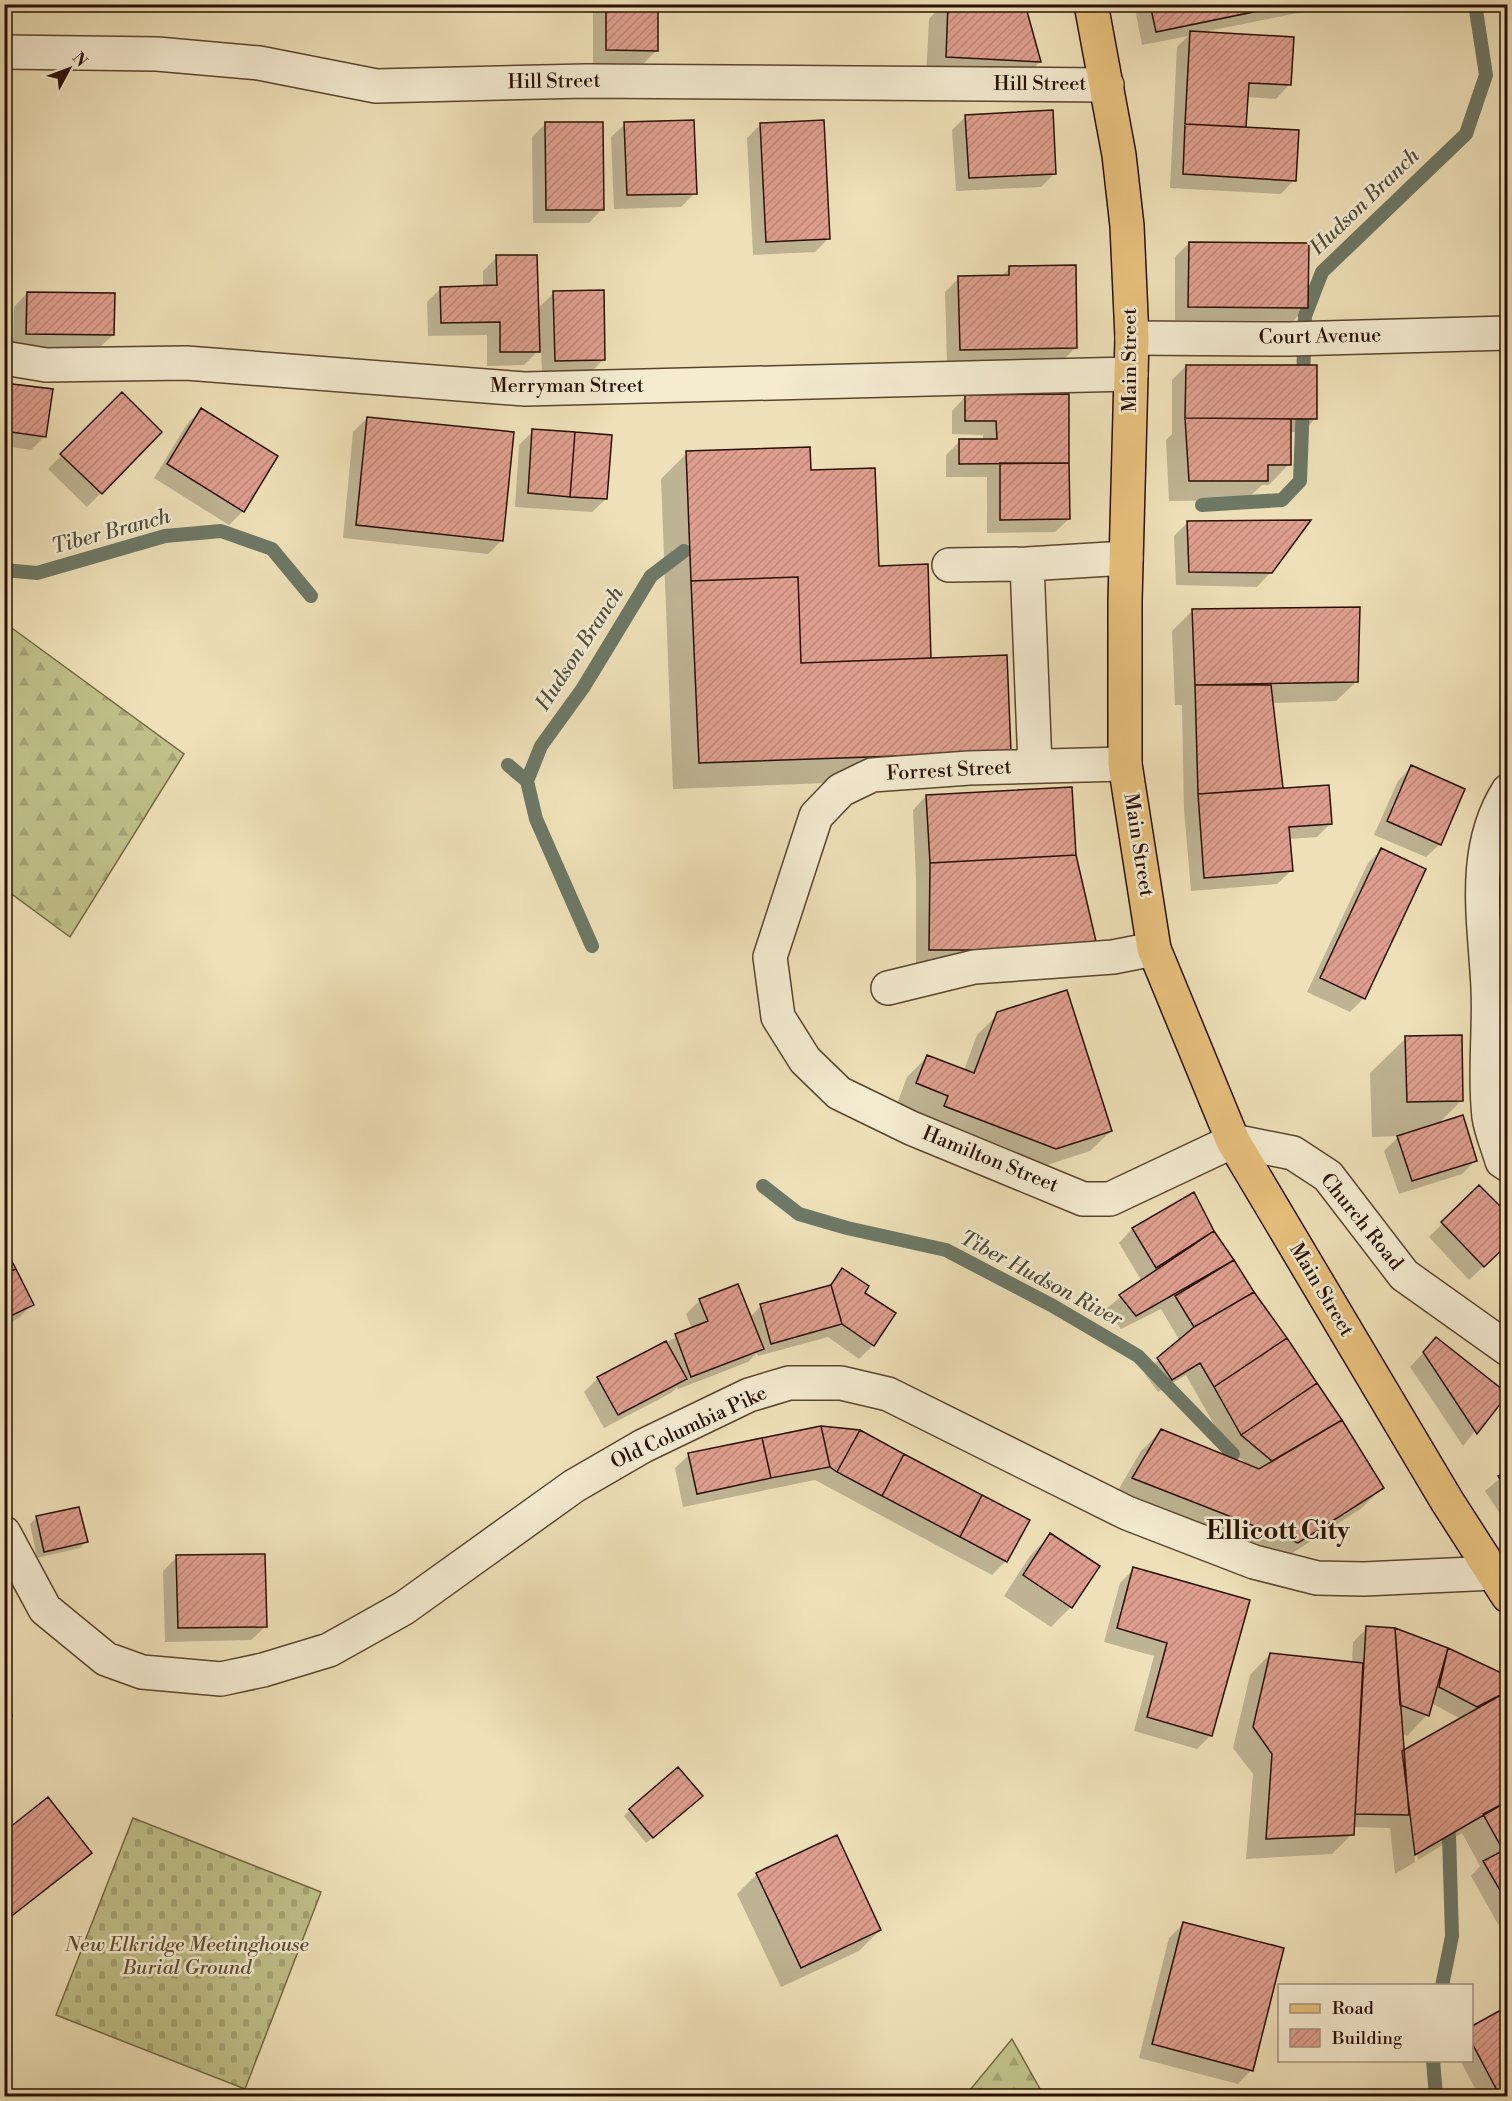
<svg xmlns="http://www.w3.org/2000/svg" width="1512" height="2101" viewBox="0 0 1512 2101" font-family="'Libre Bodoni',serif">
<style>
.forest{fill:url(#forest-firs);stroke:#746844;stroke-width:1.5}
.cemetery{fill:url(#cemetery-stones);stroke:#746844;stroke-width:1.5}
.shadow{fill:#0003;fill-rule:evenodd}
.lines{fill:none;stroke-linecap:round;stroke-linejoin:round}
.stream{stroke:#6d7866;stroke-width:14}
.building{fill:url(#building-hatch);stroke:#291000;stroke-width:1.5}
.minor-casing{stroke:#5a442e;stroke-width:36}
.major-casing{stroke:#291000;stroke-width:36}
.minor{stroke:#f4ebd1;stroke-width:33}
.major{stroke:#e7c07c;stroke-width:33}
.labels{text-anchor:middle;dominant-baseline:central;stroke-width:5;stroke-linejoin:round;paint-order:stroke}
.street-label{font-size:20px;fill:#291000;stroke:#f4ebd1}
.park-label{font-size:20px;font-style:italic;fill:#5e4e30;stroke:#f4ebd1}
.water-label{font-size:21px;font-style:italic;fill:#514d3c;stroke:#f4ebd1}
.district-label{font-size:26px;font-weight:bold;fill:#291000;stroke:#f4ebd1}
</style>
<defs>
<pattern id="forest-firs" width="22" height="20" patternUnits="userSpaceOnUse" patternTransform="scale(1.5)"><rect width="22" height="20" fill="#c0c089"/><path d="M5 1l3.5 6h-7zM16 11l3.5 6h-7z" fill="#a5a474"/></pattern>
<pattern id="cemetery-stones" width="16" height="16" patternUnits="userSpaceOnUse" patternTransform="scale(1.5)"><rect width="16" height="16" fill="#c0c089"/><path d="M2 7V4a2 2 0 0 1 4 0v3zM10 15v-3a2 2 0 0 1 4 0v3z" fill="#a5a474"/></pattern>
<pattern id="building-hatch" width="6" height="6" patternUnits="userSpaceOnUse" patternTransform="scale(1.5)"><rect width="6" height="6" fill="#de9e8e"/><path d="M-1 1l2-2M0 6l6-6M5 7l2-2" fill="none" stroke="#be8779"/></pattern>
</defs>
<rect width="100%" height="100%" fill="#eee0b8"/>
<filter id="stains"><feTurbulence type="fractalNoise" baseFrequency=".00333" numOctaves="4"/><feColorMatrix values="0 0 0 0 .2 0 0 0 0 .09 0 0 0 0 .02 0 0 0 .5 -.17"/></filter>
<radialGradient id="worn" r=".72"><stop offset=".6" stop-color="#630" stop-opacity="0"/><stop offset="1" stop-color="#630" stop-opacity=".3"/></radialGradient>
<!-- forest -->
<path class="forest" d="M 5,623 L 184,754 L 70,937 L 5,889 Z
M 1012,2039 L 1044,2096 L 965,2096 Z"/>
<!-- cemetery -->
<path class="cemetery" d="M 133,1818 L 321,1892 L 245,2089 L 56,2015 Z"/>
<!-- shadow -->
<path class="shadow" d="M 81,4 L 124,4 L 116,12 L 81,9 Z
M 593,4 L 657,4 L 657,50 L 643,64 L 593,64 Z
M 943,4 L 1023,4 L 1040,62 L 1019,82 L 926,77 L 929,19 Z
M 1134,4 L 1343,4 L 1203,32 L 1289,85 L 1276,99 L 1247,97 L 1245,129 L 1294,180 L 1281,194 L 1170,188 L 1177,47 L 1188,36 L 1142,45 Z
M 966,116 L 1055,173 L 1041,187 L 956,191 L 952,130 Z
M 546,123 L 602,209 L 589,223 L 533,223 L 532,137 Z
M 625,124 L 695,193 L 681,207 L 614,209 L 611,137 Z
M 761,124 L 829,238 L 815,252 L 753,255 L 747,138 Z
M 1189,243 L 1307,307 L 1293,321 L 1175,320 L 1175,257 Z
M 497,257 L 537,309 L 554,293 L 604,359 L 590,373 L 542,374 L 541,348 L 524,365 L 487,366 L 487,335 L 428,336 L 427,302 L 441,288 L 483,287 L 483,271 Z
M 1010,268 L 1076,347 L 1062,361 L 947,363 L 945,292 L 959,278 L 1000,277 Z
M 27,293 L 113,335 L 99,348 L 13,347 L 14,307 Z
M 1186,366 L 1316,418 L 1302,432 L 1290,432 L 1289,464 L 1269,485 L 1262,485 L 1246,500 L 1169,501 L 1166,440 L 1172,434 L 1172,380 Z
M 4,385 L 45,436 L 31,450 L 4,446 Z
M 122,394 L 160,432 L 87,507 L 48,469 Z
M 1067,396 L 1069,519 L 1055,532 L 987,533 L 987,477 L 946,477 L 946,455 L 960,441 L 983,441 L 983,435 L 952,434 L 952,411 L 965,397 Z
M 201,410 L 243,511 L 229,525 L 154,478 L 187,424 Z
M 367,418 L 502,540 L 488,554 L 343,538 L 353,432 Z
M 533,431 L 606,499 L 592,512 L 515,507 L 519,445 Z
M 687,453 L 810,472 L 878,567 L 930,659 L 983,777 L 673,789 L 661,479 Z
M 1188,522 L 1271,572 L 1257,587 L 1176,585 L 1174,536 Z
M 1192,611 L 1357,681 L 1336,701 L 1272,703 L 1281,789 L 1331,823 L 1317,837 L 1289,839 L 1291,871 L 1277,884 L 1191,891 L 1184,809 L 1182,705 L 1175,705 L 1172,631 Z
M 1411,767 L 1440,844 L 1426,857 L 1374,835 L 1398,781 Z
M 926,796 L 1075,856 L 1083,964 L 916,963 L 916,878 L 913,810 Z
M 1381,850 L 1364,998 L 1350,1012 L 1307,992 L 1368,863 Z
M 998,1014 L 1111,1131 L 1090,1151 L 1035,1169 L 924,1126 L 929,1116 L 897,1104 L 907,1077 L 928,1056 L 964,1070 L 977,1035 Z
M 1406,1038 L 1462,1100 L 1437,1125 L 1476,1160 L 1462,1174 L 1399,1194 L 1384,1151 L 1399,1136 L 1372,1137 L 1370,1073 Z
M 1479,1187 L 1508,1243 L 1469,1280 L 1429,1237 Z
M 1194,1194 L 1212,1231 L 1341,1421 L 1382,1488 L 1362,1508 L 1277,1563 L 1113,1499 L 1141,1451 L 1161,1431 L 1247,1464 L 1228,1449 L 1186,1375 L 1158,1392 L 1144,1373 L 1180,1341 L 1161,1309 L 1121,1329 L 1106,1309 L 1141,1280 L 1119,1243 L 1132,1229 Z
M 4,1250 L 32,1304 L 19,1318 L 4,1325 Z
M 843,1270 L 863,1293 L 873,1345 L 859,1359 L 828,1337 L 758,1356 L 757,1353 L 748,1362 L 678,1389 L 677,1387 L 671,1393 L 604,1428 L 584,1392 L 598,1378 L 692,1329 L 686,1314 L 700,1300 L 750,1317 L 761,1306 L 826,1288 Z
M 1436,1339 L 1505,1394 L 1463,1446 L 1410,1367 Z
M 821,1427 L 1006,1561 L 992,1575 L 815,1480 L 683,1507 L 675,1468 L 689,1455 Z
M 1508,1472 L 1508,1526 L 1485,1491 Z
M 36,1518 L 86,1542 L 80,1548 L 37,1558 L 30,1524 Z
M 1050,1535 L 1071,1607 L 1051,1627 L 1004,1596 L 1030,1556 Z
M 177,1557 L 265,1627 L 251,1640 L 165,1642 L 163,1571 Z
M 1134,1569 L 1211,1735 L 1197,1749 L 1134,1731 L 1154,1656 L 1104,1642 L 1120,1583 Z
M 1367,1628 L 1444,1653 L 1448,1649 L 1508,1678 L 1508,1942 L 1471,1876 L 1480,1866 L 1462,1833 L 1418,1860 L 1408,1782 L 1406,1790 L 1415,1862 L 1395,1874 L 1390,1828 L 1353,1827 L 1352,1834 L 1332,1854 L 1246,1859 L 1253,1774 L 1233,1748 L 1250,1675 L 1270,1654 L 1352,1664 L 1353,1642 ZM 1431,1703 L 1461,1719 L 1403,1752 L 1402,1734 L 1407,1736 L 1427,1715 Z
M 695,1803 L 646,1843 L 624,1816 L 630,1810 Z
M 757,1874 L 880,1930 L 859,1951 L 781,1987 L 737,1894 Z
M 1183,1924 L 1251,2070 L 1238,2084 L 1139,2058 L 1169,1938 Z
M 1508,2008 L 1508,2096 L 1479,2096 L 1460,2060 L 1472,2060 L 1472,2028 Z"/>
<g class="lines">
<!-- stream -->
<path class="stream" d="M 1303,383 L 1305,316 L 1322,272 L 1466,134 L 1486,75 L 1475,4
M 1202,505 L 1282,500 L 1300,481 L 1303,403
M 4,570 L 37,573 L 165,536 L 221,531 L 272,549 L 311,596
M 508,765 L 527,781
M 527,781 L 541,746 L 583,688 L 651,576 L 684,551
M 527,781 L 536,819 L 592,946
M 763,1186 L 799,1214 L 847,1228 L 946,1250 L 1053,1306 L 1138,1356 L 1233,1454
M 1442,1986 L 1452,1936 L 1449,1835
M 1433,2060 L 1436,2096"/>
</g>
<!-- building -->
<path class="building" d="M 606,4 L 658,4 L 658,51 L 606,50 Z
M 948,4 L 1025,4 L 1041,62 L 946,57 Z
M 1150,4 L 1292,4 L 1156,32 Z
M 1190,31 L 1294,37 L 1291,85 L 1249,83 L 1246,127 L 1185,124 Z
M 1053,110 L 1056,174 L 969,178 L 965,115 Z
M 694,120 L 697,194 L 627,195 L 624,122 Z
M 824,120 L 830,239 L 766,242 L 760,123 Z
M 545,122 L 603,122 L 604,210 L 546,210 Z
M 1185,124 L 1299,130 L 1296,181 L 1183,174 Z
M 1189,242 L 1309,243 L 1308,308 L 1188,307 Z
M 496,255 L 537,255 L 540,352 L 500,352 L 500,322 L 441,323 L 440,287 L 497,285 Z
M 1076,265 L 1077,348 L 960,350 L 958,276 L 1009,275 L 1009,266 Z
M 604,290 L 605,360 L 555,361 L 553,291 Z
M 27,292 L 115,293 L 114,335 L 26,334 Z
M 1186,365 L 1317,365 L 1317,419 L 1185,418 Z
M 4,383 L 53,389 L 46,437 L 4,431 Z
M 122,392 L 162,432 L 102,494 L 60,454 Z
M 1069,394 L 1069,463 L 959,464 L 959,439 L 997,439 L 996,421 L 965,421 L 965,395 Z
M 201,408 L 278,456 L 244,512 L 167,464 Z
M 367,417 L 514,432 L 503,541 L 356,525 Z
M 1185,418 L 1291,419 L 1291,465 L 1268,465 L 1268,481 L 1189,481 Z
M 532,429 L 575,432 L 570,497 L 528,493 Z
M 575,432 L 612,435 L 607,499 L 570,497 Z
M 810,447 L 811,470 L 875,468 L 879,566 L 928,564 L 931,658 L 801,663 L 798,577 L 691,581 L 686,451 Z
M 1000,463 L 1069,463 L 1070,519 L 1000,520 Z
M 1311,520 L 1272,573 L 1189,572 L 1187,521 Z
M 798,577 L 801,663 L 1007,655 L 1011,752 L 699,763 L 691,581 Z
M 1360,607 L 1358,682 L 1195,685 L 1192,609 Z
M 1195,685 L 1271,685 L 1283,788 L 1198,794 Z
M 1411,765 L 1465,789 L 1441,845 L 1387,821 Z
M 1329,785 L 1332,824 L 1289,827 L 1293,871 L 1204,878 L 1198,794 Z
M 1072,787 L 1076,855 L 930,863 L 926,795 Z
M 1381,848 L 1426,869 L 1365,999 L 1320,978 Z
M 1076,855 L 1098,950 L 929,950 L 930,863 Z
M 1067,990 L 1112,1131 L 1056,1149 L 944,1106 L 948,1096 L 916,1083 L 927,1055 L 974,1073 L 997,1012 Z
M 1462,1035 L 1463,1101 L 1407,1102 L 1405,1036 Z
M 1463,1115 L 1477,1161 L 1412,1181 L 1397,1136 Z
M 1479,1185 L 1508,1214 L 1508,1244 L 1484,1267 L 1441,1222 Z
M 1194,1192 L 1214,1231 L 1156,1268 L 1132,1228 Z
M 1214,1231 L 1234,1260 L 1136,1316 L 1119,1295 Z
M 4,1247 L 16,1269 L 4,1274 Z
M 1234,1260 L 1254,1292 L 1194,1327 L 1175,1296 Z
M 842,1268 L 869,1286 L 865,1293 L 896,1313 L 874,1346 L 842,1324 L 831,1285 Z
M 16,1269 L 34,1305 L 4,1319 L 4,1274 Z
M 738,1284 L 764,1349 L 691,1377 L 675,1334 L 708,1321 L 699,1299 Z
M 831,1285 L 842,1324 L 771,1344 L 760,1304 Z
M 1254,1292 L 1287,1338 L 1214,1387 L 1200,1363 L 1172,1380 L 1157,1358 L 1194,1327 Z
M 1436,1337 L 1508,1394 L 1477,1434 L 1423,1352 Z
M 1287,1338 L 1317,1383 L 1241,1435 L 1214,1387 Z
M 666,1341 L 687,1379 L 618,1415 L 597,1377 Z
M 1317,1383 L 1342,1420 L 1272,1461 L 1241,1435 Z
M 1342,1420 L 1384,1488 L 1298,1543 L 1132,1478 L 1161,1429 L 1259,1469 Z
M 821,1426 L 860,1430 L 837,1472 L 830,1467 Z
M 821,1426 L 830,1467 L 771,1478 L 762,1438 Z
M 860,1430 L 904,1454 L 882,1496 L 837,1472 Z
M 762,1438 L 771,1478 L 697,1494 L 688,1453 Z
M 904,1454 L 982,1495 L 960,1537 L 882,1496 Z
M 1508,1470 L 1508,1491 L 1498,1476 Z
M 982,1495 L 1030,1520 L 1007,1562 L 960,1537 Z
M 79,1507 L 88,1542 L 44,1552 L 36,1516 Z
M 1050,1533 L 1100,1566 L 1072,1608 L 1023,1575 Z
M 265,1554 L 267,1627 L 178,1628 L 176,1555 Z
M 1133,1567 L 1250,1600 L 1212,1736 L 1147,1717 L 1167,1643 L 1117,1628 Z
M 1366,1626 L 1395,1628 L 1409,1815 L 1355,1814 Z
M 1395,1628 L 1448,1648 L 1429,1716 L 1400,1705 Z
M 1448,1648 L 1508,1676 L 1508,1691 L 1477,1707 L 1439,1687 Z
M 1270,1653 L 1363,1663 L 1354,1835 L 1266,1839 L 1272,1754 L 1253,1727 Z
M 4,1691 L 12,1716 L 4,1718 Z
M 1508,1691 L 1508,1801 L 1415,1855 L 1402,1751 Z
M 678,1767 L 703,1796 L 653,1838 L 629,1809 Z
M 48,1797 L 92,1853 L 4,1922 L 4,1832 Z
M 1508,1801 L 1508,1848 L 1503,1850 L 1483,1814 Z
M 837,1835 L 881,1930 L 801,1968 L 756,1873 Z
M 1508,1848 L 1508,1897 L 1505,1899 L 1483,1861 Z
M 1183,1922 L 1284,1948 L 1253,2071 L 1152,2044 Z
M 1508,2006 L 1508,2096 L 1500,2096 L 1472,2043 L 1472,2026 Z"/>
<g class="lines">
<defs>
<path id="minor" d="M 4,52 L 157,54 L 259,63 L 376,86 L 586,81 L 1107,85
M 1132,338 L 1289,339 L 1508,333
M 4,358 L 46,365 L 186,363 L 525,389 L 1131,374
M 949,565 L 1027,564
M 1125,764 L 969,768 L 872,775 L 841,790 L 816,816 L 770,957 L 778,1017 L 805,1060 L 839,1093 L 911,1128 L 1083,1199 L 1110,1199 L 1233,1141 L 1293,1153 L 1328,1176 L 1404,1275 L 1508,1349
M 1035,766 L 1027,564 L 1126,558
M 1508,791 C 1470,851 1485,922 1488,988 C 1490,1031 1484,1074 1489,1117 C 1491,1131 1498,1147 1502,1161 L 1508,1165
M 888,988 L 974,967 L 1113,957 L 1154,949
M 4,1533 L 45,1609 L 106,1659 L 142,1672 L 221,1679 L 263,1670 L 329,1650 L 404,1608 L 574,1486 L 643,1446 L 749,1395 L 789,1383 L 841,1383 L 888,1394 L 1127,1513 L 1254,1562 L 1317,1578 L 1364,1579 L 1494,1573"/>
<path id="major" d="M 1091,4 L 1119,155 L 1127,226 L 1132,338 L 1125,601 L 1125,764 L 1154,949 L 1233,1141 L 1447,1501 L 1508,1596"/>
</defs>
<!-- minor casing -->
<use href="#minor" class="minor-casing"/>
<!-- major casing -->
<use href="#major" class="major-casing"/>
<!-- minor -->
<use href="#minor" class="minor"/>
<!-- major -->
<use href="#major" class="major"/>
</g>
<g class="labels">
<!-- street labels -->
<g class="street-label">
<text transform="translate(554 82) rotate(-1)">Hill Street</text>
<text x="1040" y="84">Hill Street</text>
<text transform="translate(1320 337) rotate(-1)">Court Avenue</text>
<text transform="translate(1130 360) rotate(-90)">Main Street</text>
<text x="567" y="386">Merryman Street</text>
<text transform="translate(949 771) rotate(-3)">Forrest Street</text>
<text transform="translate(1138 845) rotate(81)">Main Street</text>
<text transform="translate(990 1160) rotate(22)">Hamilton Street</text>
<text transform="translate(1361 1222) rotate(51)">Church Road</text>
<text transform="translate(1321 1290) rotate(59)">Main Street</text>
<text transform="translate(689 1428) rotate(-25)">Old Columbia Pike</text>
</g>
<!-- park labels -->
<g class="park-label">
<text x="187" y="1945">New Elkridge Meetinghouse<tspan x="187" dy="23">Burial Ground</tspan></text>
</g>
<!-- water labels -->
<g class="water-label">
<text transform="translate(1365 202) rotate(-44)">Hudson Branch</text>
<text transform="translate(111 532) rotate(-15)">Tiber Branch</text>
<text transform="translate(580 649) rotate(-57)">Hudson Branch</text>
<text transform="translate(1041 1279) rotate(28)">Tiber Hudson River</text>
</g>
<!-- district labels -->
<g class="district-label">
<text x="1278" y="1531">Ellicott City</text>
</g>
</g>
<!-- margin -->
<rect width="1512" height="2101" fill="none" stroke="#eee0b8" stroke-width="24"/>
<rect x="6" y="6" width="1500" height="2089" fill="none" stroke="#291000" stroke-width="3"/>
<rect x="12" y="12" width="1488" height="2077" fill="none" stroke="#291000" stroke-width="1.5"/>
<!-- legend -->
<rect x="1278" y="1984" width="195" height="78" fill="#f4ebd1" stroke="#a3937d" stroke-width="1.5"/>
<rect x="1290" y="2004" width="30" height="9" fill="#e7c07c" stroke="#a3937d" stroke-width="1.5"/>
<text x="1332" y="2014" font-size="18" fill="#291000">Road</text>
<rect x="1290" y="2029" width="30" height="18" fill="url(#building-hatch)" stroke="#a3937d" stroke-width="1.5"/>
<text x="1332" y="2044" font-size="18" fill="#291000">Building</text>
<!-- north arrow -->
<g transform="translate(69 69) rotate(49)" stroke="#f4ebd1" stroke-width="4.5" paint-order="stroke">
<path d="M0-4.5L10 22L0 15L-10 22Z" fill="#291000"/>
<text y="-9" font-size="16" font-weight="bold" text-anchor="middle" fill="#291000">N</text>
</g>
<rect width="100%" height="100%" filter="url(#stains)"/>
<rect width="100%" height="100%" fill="url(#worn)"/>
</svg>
